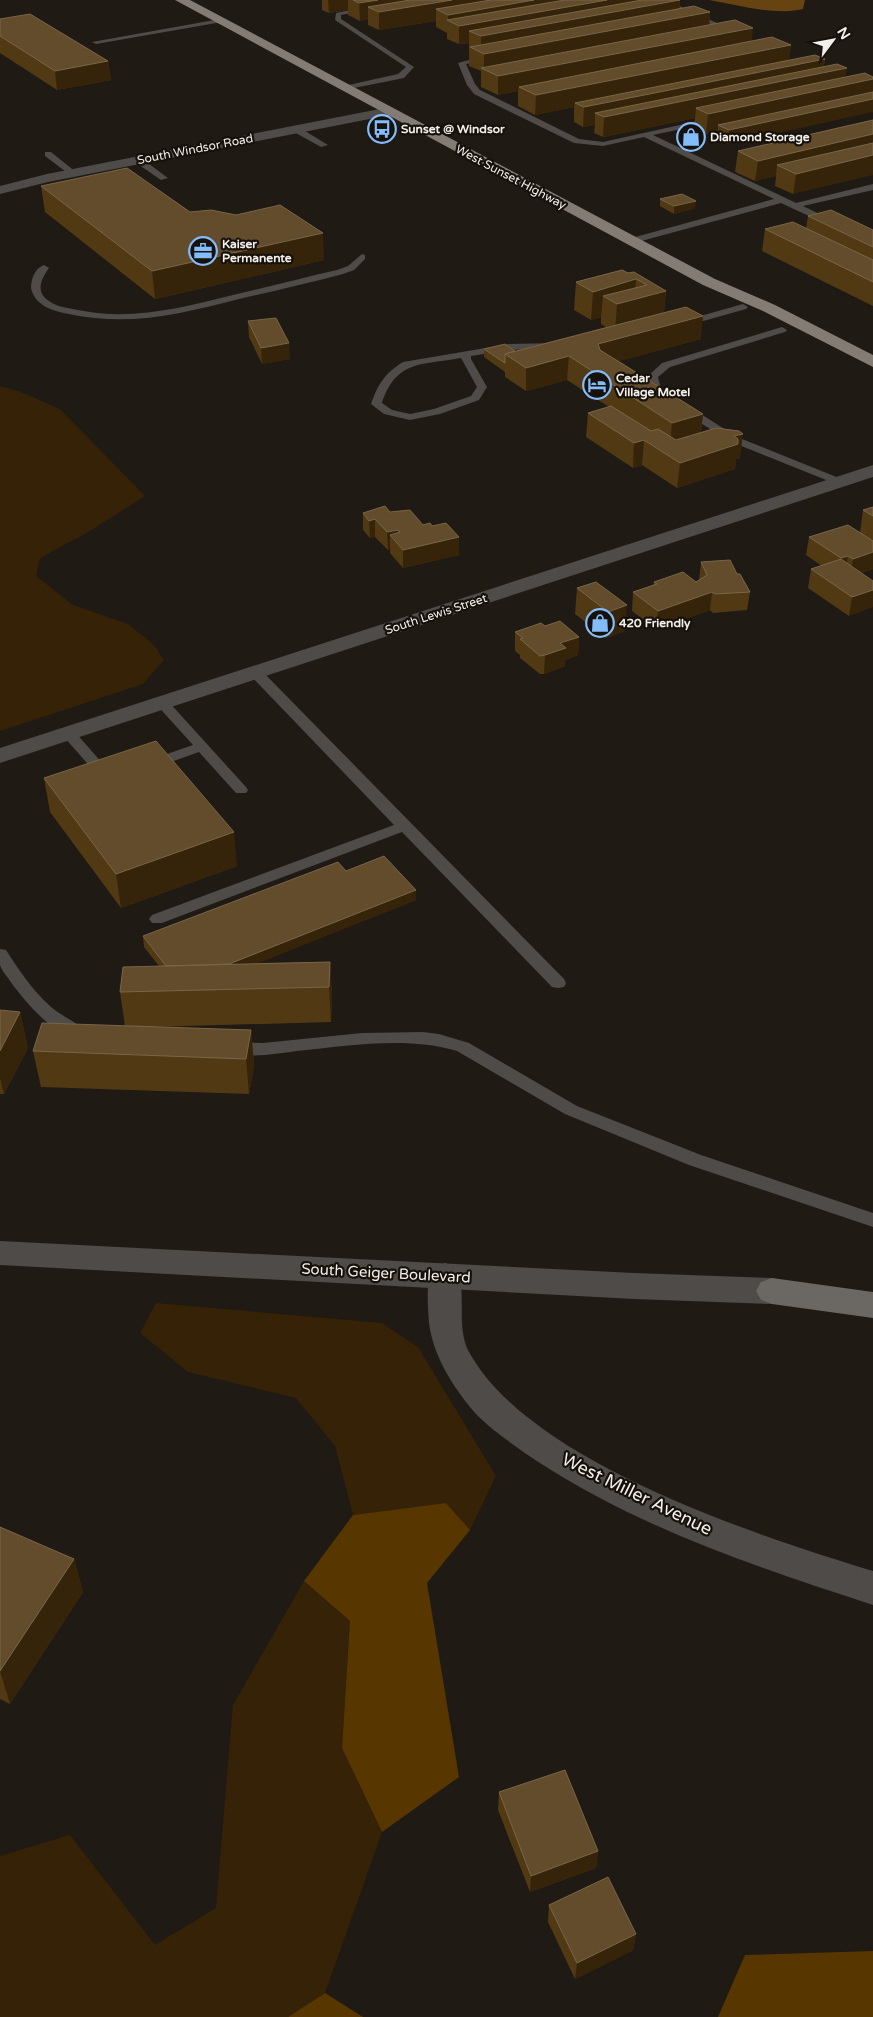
<svg xmlns="http://www.w3.org/2000/svg" width="873" height="2017" viewBox="0 0 873 2017" font-family="'Varela Round',sans-serif">
<style>
.green{fill:#352207}
.forest{fill:#583600}
.water{fill:#664310}
.lines{fill:none;stroke-linecap:round;stroke-linejoin:round}
.service{fill:#4e4b48;fill-rule:evenodd}
.minor{fill:#4e4b48;fill-rule:evenodd}
.tertiary{fill:#4e4b48;fill-rule:evenodd}
.secondary{fill:#6b6762;fill-rule:evenodd}
.primary{fill:#827c75;fill-rule:evenodd}
.wall{fill:#513914}
.shaded-wall{fill:#36240a}
.building{fill:#624c2b;stroke:#796649}
.labels{text-anchor:middle;dominant-baseline:central;stroke-width:4.5;stroke-linejoin:round;paint-order:stroke}
.far-poi-label{font-size:12px;font-weight:bold;fill:#f2efea;stroke:#16110b;text-anchor:start}
.far-street-label{font-size:12px;fill:#f2efea;stroke:#16110b}
.street-label{font-size:15px;fill:#f2efea;stroke:#16110b}
.near-street-label{font-size:18px;fill:#f2efea;stroke:#16110b}
</style>
<rect width="100%" height="100%" fill="#1f1a14"/>
<!-- green -->
<path class="green" d="M 0,386 L 21,392 L 60,409 L 145,496 L 85,534 L 40,558 L 36,576 L 73,605 L 128,624 L 154,645 L 164,660 L 143,684 L 0,731 Z
M 156,1303 L 382,1323 L 418,1347 L 496,1476 L 470,1530 L 446,1503 L 353,1515 L 335,1446 L 296,1398 L 188,1372 L 140,1333 Z
M 304,1581 L 350,1621 L 342,1748 L 382,1832 L 325,1993 L 288,2017 L 0,2017 L 0,1856 L 70,1835 L 155,1945 L 216,1908 L 233,1705 Z"/>
<!-- forest -->
<path class="forest" d="M 446,1503 L 470,1530 L 427,1583 L 459,1777 L 382,1832 L 342,1748 L 350,1621 L 304,1581 L 353,1515 Z
M 873,1951 L 873,2017 L 718,2017 L 745,1955 Z
M 325,1993 L 363,2017 L 288,2017 Z"/>
<!-- water -->
<path class="water" d="M 709,0 L 805,0 L 803,9 C 773,16 739,5 709,0 Z"/>
<g class="lines">
<!-- service -->
<path class="service" d="M 670,0 L 676,0 L 675,4 L 737,32 L 731,33 L 669,6 Z
M 370,6 L 373,8 L 372,9 L 341,15 L 341,19 L 414,67 L 404,78 L 344,90 L 344,86 L 398,74 L 406,67 L 335,20 L 336,13 Z
M 220,19 L 222,20 L 222,22 L 96,44 L 92,42 Z
M 491,54 L 494,54 L 494,58 L 466,64 L 475,84 L 480,90 L 579,139 L 603,142 L 716,117 L 719,117 L 719,121 L 653,135 L 796,203 L 873,184 L 873,190 L 803,206 L 873,240 L 873,246 L 781,203 L 634,243 L 628,243 L 628,239 L 774,199 L 644,137 L 603,146 L 574,143 L 474,94 L 467,85 L 458,63 Z
M 294,128 L 300,128 L 328,145 L 321,147 L 294,132 Z
M 45,152 L 51,152 L 77,173 L 70,175 L 45,156 Z
M 135,158 L 141,158 L 168,178 L 161,180 L 135,162 Z
M 362,254 L 365,255 L 365,259 L 354,270 L 343,274 C 309,283 274,291 239,299 C 180,314 130,327 69,314 C 53,311 35,306 31,288 C 31,279 35,268 44,265 L 49,268 C 41,279 35,292 49,301 C 57,307 68,308 78,310 C 131,321 181,308 233,295 C 267,287 302,278 337,270 L 348,266 Z
M 743,304 L 748,307 L 746,309 L 682,327 L 677,324 L 679,322 Z
M 782,327 L 787,330 L 785,332 L 670,367 L 658,377 L 660,385 L 674,397 L 737,437 L 844,480 L 846,482 L 844,484 L 836,484 L 729,441 L 666,401 L 651,388 L 648,376 L 662,363 Z
M 556,343 L 561,346 L 560,348 L 509,350 L 471,356 L 471,359 L 487,387 L 479,400 L 440,414 L 410,420 L 384,414 L 371,404 C 378,384 385,373 403,362 L 509,344 ZM 461,358 L 477,387 L 471,396 L 434,409 L 410,414 L 392,410 L 382,403 C 396,360 422,365 461,358 Z
M 256,669 L 261,670 L 564,979 L 566,983 L 564,987 L 558,988 L 552,987 L 402,832 L 162,923 L 152,923 L 149,919 L 152,915 L 394,825 L 251,676 L 249,673 Z
M 162,699 L 167,700 L 246,787 L 248,790 L 246,793 L 236,793 L 199,752 L 154,768 L 144,768 L 142,765 L 144,762 L 193,745 L 155,703 Z
M 69,730 L 74,731 L 112,774 L 114,777 L 112,780 L 102,780 L 64,737 L 62,734 Z
M 0,949 L 6,950 C 19,970 32,990 50,1006 C 58,1014 85,1027 88,1033 L 86,1037 C 59,1045 21,997 8,978 C 5,974 1,969 0,965 C 0,960 0,954 0,949 Z
M 423,1032 L 439,1034 L 469,1043 L 577,1106 L 701,1155 L 873,1213 L 873,1227 L 689,1165 L 565,1114 L 457,1051 C 406,1036 349,1046 297,1051 C 274,1054 247,1059 224,1052 L 222,1048 L 224,1044 L 230,1042 L 263,1043 L 362,1033 Z"/>
<!-- minor -->
<path class="minor" d="M 390,107 L 397,111 L 395,114 L 48,182 L 0,194 L 0,186 L 47,174 Z
M 873,465 L 873,477 L 0,763 L 0,748 Z
M 445,1263 L 456,1267 C 468,1290 455,1326 469,1352 C 529,1462 758,1536 873,1571 L 873,1605 C 759,1568 642,1529 540,1463 C 519,1449 486,1427 470,1407 C 450,1382 433,1354 429,1323 C 428,1305 425,1283 434,1267 Z"/>
<!-- tertiary -->
<path class="tertiary" d="M 0,1241 L 634,1273 L 772,1278 L 783,1282 L 788,1291 L 783,1300 L 772,1304 L 634,1299 L 0,1265 Z"/>
<!-- secondary -->
<path class="secondary" d="M 772,1278 L 873,1292 L 873,1318 L 772,1304 L 761,1300 L 756,1291 L 761,1282 Z"/>
<!-- primary -->
<path class="primary" d="M 175,0 L 190,0 L 715,279 L 775,305 L 873,355 L 873,367 L 763,311 L 703,285 Z"/>
</g>
<!-- wall -->
<path class="wall" d="M 322,0 L 680,0 L 680,9 L 710,12 L 709,25 L 752,41 L 791,45 L 789,60 L 825,59 L 824,66 L 728,144 L 717,139 L 718,131 L 706,134 L 694,128 L 695,118 L 603,137 L 594,133 L 595,125 L 583,127 L 574,122 L 574,107 L 535,115 L 518,106 L 518,91 L 498,95 L 481,87 L 481,71 L 469,66 L 469,43 L 459,44 L 447,39 L 447,33 L 436,27 L 436,21 L 379,30 L 368,25 L 368,19 L 360,21 L 348,15 L 348,10 L 329,13 L 322,10 Z
M 0,19 L 108,61 L 111,80 L 57,90 L 0,53 Z
M 873,120 L 793,194 L 775,186 L 776,176 L 755,181 L 735,172 L 738,151 Z
M 41,186 L 190,212 L 324,260 L 155,299 L 45,212 Z
M 660,199 L 695,208 L 674,214 L 660,206 Z
M 808,216 L 873,230 L 873,306 L 762,251 L 765,229 L 806,228 Z
M 622,270 L 666,291 L 664,312 L 701,339 L 619,361 L 703,414 L 701,432 L 740,458 L 736,459 L 735,469 L 677,488 L 642,465 L 633,468 L 586,437 L 588,413 L 609,407 L 567,380 L 526,391 L 505,377 L 505,372 L 484,357 L 484,349 L 515,351 L 606,327 L 601,324 L 601,317 L 591,320 L 574,310 L 576,282 Z
M 248,321 L 290,359 L 262,364 L 249,337 Z
M 873,507 L 873,569 L 862,573 L 849,616 L 808,588 L 811,569 L 822,566 L 806,555 L 809,537 L 860,532 L 863,510 Z
M 390,512 L 423,525 L 459,555 L 403,568 L 390,553 L 390,549 L 388,550 L 375,537 L 370,538 L 363,530 L 363,513 Z
M 701,562 L 737,574 L 750,592 L 747,610 L 713,613 L 710,610 L 656,629 L 632,611 L 633,592 L 653,586 L 654,582 L 696,582 L 699,580 Z
M 596,582 L 625,631 L 606,638 L 575,614 L 577,588 Z
M 545,626 L 579,637 L 578,655 L 565,660 L 565,666 L 544,674 L 540,674 L 520,658 L 520,655 L 515,651 L 515,632 Z
M 44,778 L 237,866 L 121,908 L 50,812 Z
M 346,871 L 416,890 L 416,900 L 257,963 L 330,962 L 332,997 L 331,1022 L 150,1027 L 251,1030 L 254,1066 L 249,1094 L 41,1087 L 33,1051 L 125,1026 L 120,992 L 159,966 L 144,947 L 143,936 Z
M 0,1010 L 20,1012 L 28,1048 L 4,1094 L 0,1094 Z
M 0,1527 L 74,1559 L 83,1592 L 10,1704 L 0,1699 Z
M 499,1792 L 598,1851 L 596,1868 L 530,1892 L 498,1810 Z
M 549,1905 L 636,1934 L 633,1950 L 575,1979 L 548,1922 Z"/>
<!-- shaded-wall -->
<path class="shaded-wall" d="M 328,0 L 348,0 L 348,10 L 329,13 Z
M 353,0 L 680,0 L 679,18 L 710,12 L 709,30 L 484,69 L 484,54 L 481,52 L 481,36 L 469,31 L 469,43 L 459,44 L 459,26 L 448,21 L 448,15 L 436,9 L 436,21 L 379,30 L 379,12 L 368,7 L 368,19 L 360,21 L 359,3 Z
M 753,28 L 751,46 L 519,87 L 518,91 L 498,95 L 498,76 Z
M 791,45 L 789,64 L 575,103 L 574,107 L 535,115 L 536,95 Z
M 825,59 L 823,72 L 847,68 L 844,85 L 873,79 L 873,98 L 718,125 L 718,131 L 706,134 L 708,114 L 696,108 L 695,118 L 603,137 L 604,117 L 595,113 L 595,125 L 583,127 L 584,107 Z
M 108,61 L 111,80 L 57,90 L 55,71 Z
M 873,99 L 873,112 L 728,144 L 729,130 Z
M 873,134 L 873,153 L 777,165 L 776,176 L 755,181 L 758,161 Z
M 873,155 L 873,175 L 793,194 L 796,174 Z
M 696,201 L 695,208 L 674,214 L 674,206 Z
M 323,233 L 324,260 L 155,299 L 152,271 Z
M 636,279 L 635,299 L 666,291 L 663,319 L 615,332 L 617,304 L 603,296 L 601,317 L 591,320 L 593,292 Z
M 703,316 L 701,339 L 597,367 L 598,344 Z
M 289,343 L 290,359 L 262,364 L 261,348 Z
M 569,356 L 567,380 L 526,391 L 526,368 Z
M 703,414 L 700,438 L 670,447 L 672,423 Z
M 743,434 L 740,458 L 736,459 L 735,469 L 677,488 L 680,463 L 734,436 Z
M 644,440 L 642,465 L 633,468 L 634,443 Z
M 375,519 L 375,537 L 370,538 L 369,521 Z
M 398,530 L 398,544 L 390,535 L 390,549 L 388,550 L 387,532 Z
M 459,537 L 459,555 L 403,568 L 403,550 Z
M 873,552 L 873,569 L 850,577 L 853,559 Z
M 848,556 L 845,574 L 838,576 L 841,558 Z
M 873,590 L 873,607 L 849,616 L 852,597 Z
M 712,592 L 710,610 L 656,629 L 658,611 Z
M 627,605 L 625,631 L 606,638 L 608,612 Z
M 579,637 L 578,655 L 565,660 L 565,666 L 544,674 L 545,655 L 560,643 Z
M 234,832 L 237,866 L 121,908 L 116,874 Z
M 416,890 L 416,900 L 189,991 L 180,984 Z
M 330,962 L 332,997 L 331,1022 L 329,987 Z
M 20,1012 L 28,1048 L 4,1094 L 0,1078 L 0,1051 Z
M 251,1030 L 254,1066 L 249,1094 L 246,1059 Z
M 74,1559 L 83,1592 L 10,1704 L 0,1671 Z
M 598,1851 L 596,1868 L 530,1892 L 531,1876 Z
M 636,1934 L 633,1950 L 575,1979 L 577,1963 Z"/>
<!-- building -->
<path class="building" d="M 353,0 L 378,0 L 359,3 Z
M 410,0 L 452,0 L 379,12 L 368,7 Z
M 491,0 L 534,0 L 448,15 L 436,9 Z
M 565,0 L 607,0 L 459,26 L 447,20 Z
M 642,0 L 680,0 L 481,36 L 469,31 Z
M 694,6 L 710,12 L 484,54 L 470,47 Z
M 30,14 L 108,61 L 55,71 L 0,36 L 0,19 Z
M 735,20 L 753,28 L 498,76 L 481,68 Z
M 772,37 L 791,45 L 536,95 L 519,87 Z
M 815,55 L 825,59 L 584,107 L 575,103 Z
M 837,64 L 847,68 L 604,117 L 595,113 Z
M 865,73 L 873,77 L 873,79 L 708,114 L 696,108 Z
M 873,92 L 873,99 L 729,130 L 718,125 Z
M 873,120 L 873,134 L 758,161 L 738,151 Z
M 873,143 L 873,155 L 796,174 L 777,165 Z
M 127,168 L 190,212 L 211,210 L 236,215 L 280,205 L 323,233 L 152,271 L 41,186 Z
M 682,194 L 696,201 L 674,206 L 660,199 Z
M 831,210 L 873,230 L 873,247 L 808,216 Z
M 793,222 L 873,260 L 873,282 L 765,229 Z
M 622,270 L 628,273 L 634,272 L 666,291 L 617,304 L 603,296 L 647,285 L 636,279 L 593,292 L 576,282 Z
M 686,307 L 703,316 L 598,344 L 600,350 L 703,414 L 672,423 L 569,356 L 526,368 L 505,354 Z
M 276,318 L 289,343 L 261,348 L 248,321 Z
M 505,344 L 515,351 L 505,354 L 505,363 L 484,349 Z
M 611,406 L 651,431 L 658,429 L 676,440 L 716,428 L 739,431 L 743,434 L 734,436 L 738,439 L 738,444 L 680,463 L 644,440 L 634,443 L 588,413 Z
M 385,506 L 390,512 L 410,510 L 423,525 L 430,523 L 432,526 L 446,523 L 459,537 L 403,550 L 390,535 L 400,532 L 398,530 L 387,532 L 375,519 L 369,521 L 363,513 Z
M 873,507 L 873,516 L 863,510 Z
M 848,525 L 873,541 L 873,552 L 853,559 L 848,556 L 841,558 L 809,537 Z
M 841,559 L 873,581 L 873,590 L 852,597 L 811,569 Z
M 730,560 L 737,574 L 740,574 L 750,592 L 715,594 L 712,592 L 658,611 L 633,592 L 657,584 L 654,582 L 683,572 L 696,582 L 707,575 L 701,562 Z
M 596,582 L 627,605 L 608,612 L 577,588 Z
M 560,621 L 579,637 L 560,643 L 566,648 L 545,655 L 540,656 L 520,639 L 523,638 L 515,632 L 541,623 L 545,626 Z
M 156,741 L 234,832 L 116,874 L 44,778 Z
M 384,856 L 416,890 L 229,964 L 166,966 L 143,936 L 338,862 L 346,871 Z
M 330,962 L 329,987 L 120,992 L 123,967 Z
M 0,1010 L 20,1012 L 0,1051 Z
M 42,1023 L 251,1030 L 246,1059 L 33,1051 Z
M 0,1527 L 74,1559 L 0,1671 Z
M 565,1770 L 598,1851 L 531,1876 L 499,1792 Z
M 608,1877 L 636,1934 L 577,1963 L 549,1905 Z"/>
<!-- icons -->
<defs>
<symbol id="bus-ring" viewBox="-11 -11 22 22"><circle r="9.5" fill="#16110b" stroke="#83bcfb" stroke-width="1.5"/><path d="M-5-6H5V4H4V6H2V4H-2V6H-4V4H-5ZM-3.5-4V0h7V-4ZM-3.5 1.2v1.5H-2V1.2ZM2 1.2v1.5H3.5V1.2Z" fill="#83bcfb"/></symbol>
<symbol id="shop-ring" viewBox="-11 -11 22 22"><circle r="9.5" fill="#16110b" stroke="#83bcfb" stroke-width="1.5"/><path d="M-5-2.5h2.3a2.7 3.5 0 0 1 5.4 0H5L5.5 6h-11ZM-1.5-2.5h3a1.5 2.3 0 0 0-3 0Z" fill="#83bcfb"/></symbol>
<symbol id="office-ring" viewBox="-11 -11 22 22"><circle r="9.5" fill="#16110b" stroke="#83bcfb" stroke-width="1.5"/><path d="M-6-3h4V-5.5h4V-3h4V5H-6ZM-1-4.5V-3h2v-1.5ZM-6 0V1H6V0Z" fill="#83bcfb"/></symbol>
<symbol id="hotel-ring" viewBox="-11 -11 22 22"><circle r="9.5" fill="#16110b" stroke="#83bcfb" stroke-width="1.5"/><path d="M-6-4.5h1.5V1H6V5H4.5V3h-9V5H-6ZM-4 0a1.8 1.8 0 1 1 3.6 0ZM.5 0V-2.5h3Q6-2.5 6 0Z" fill="#83bcfb"/></symbol>
</defs>
<g fill-rule="evenodd">
<use href="#bus-ring" x="366" y="113" width="32" height="32"/>
<use href="#shop-ring" x="675" y="121" width="32" height="32"/>
<use href="#office-ring" x="187" y="235" width="32" height="32"/>
<use href="#hotel-ring" x="581" y="369" width="32" height="32"/>
<use href="#shop-ring" x="584" y="607" width="32" height="32"/>
</g>
<g class="labels">
<!-- far-poi labels -->
<g class="far-poi-label">
<text x="401" y="129">Sunset @ Windsor</text>
<text x="710" y="137">Diamond Storage</text>
<text x="222" y="244">Kaiser<tspan x="222" dy="14">Permanente</tspan></text>
<text x="616" y="378">Cedar<tspan x="616" dy="14">Village Motel</tspan></text>
<text x="619" y="623">420 Friendly</text>
</g>
<!-- far-street labels -->
<g class="far-street-label">
<text transform="translate(195 149) rotate(-11)">South Windsor Road</text>
<text transform="translate(511 177) rotate(28)">West Sunset Highway</text>
<text transform="translate(436 614) rotate(-18)">South Lewis Street</text>
</g>
<!-- street labels -->
<g class="street-label">
<text transform="translate(386 1273) rotate(3)">South Geiger Boulevard</text>
</g>
<!-- near-street labels -->
<g class="near-street-label">
<text transform="translate(637 1494) rotate(26)">West Miller Avenue</text>
</g>
</g>
<!-- north arrow -->
<g transform="translate(833 40) rotate(58)" stroke="#16110b" stroke-width="4" paint-order="stroke">
<path d="M0-4L9 19L0 12L-9 19Z" fill="#f2efea"/>
<text y="-8" font-size="14" font-weight="bold" text-anchor="middle" fill="#f2efea">N</text>
</g>
</svg>
